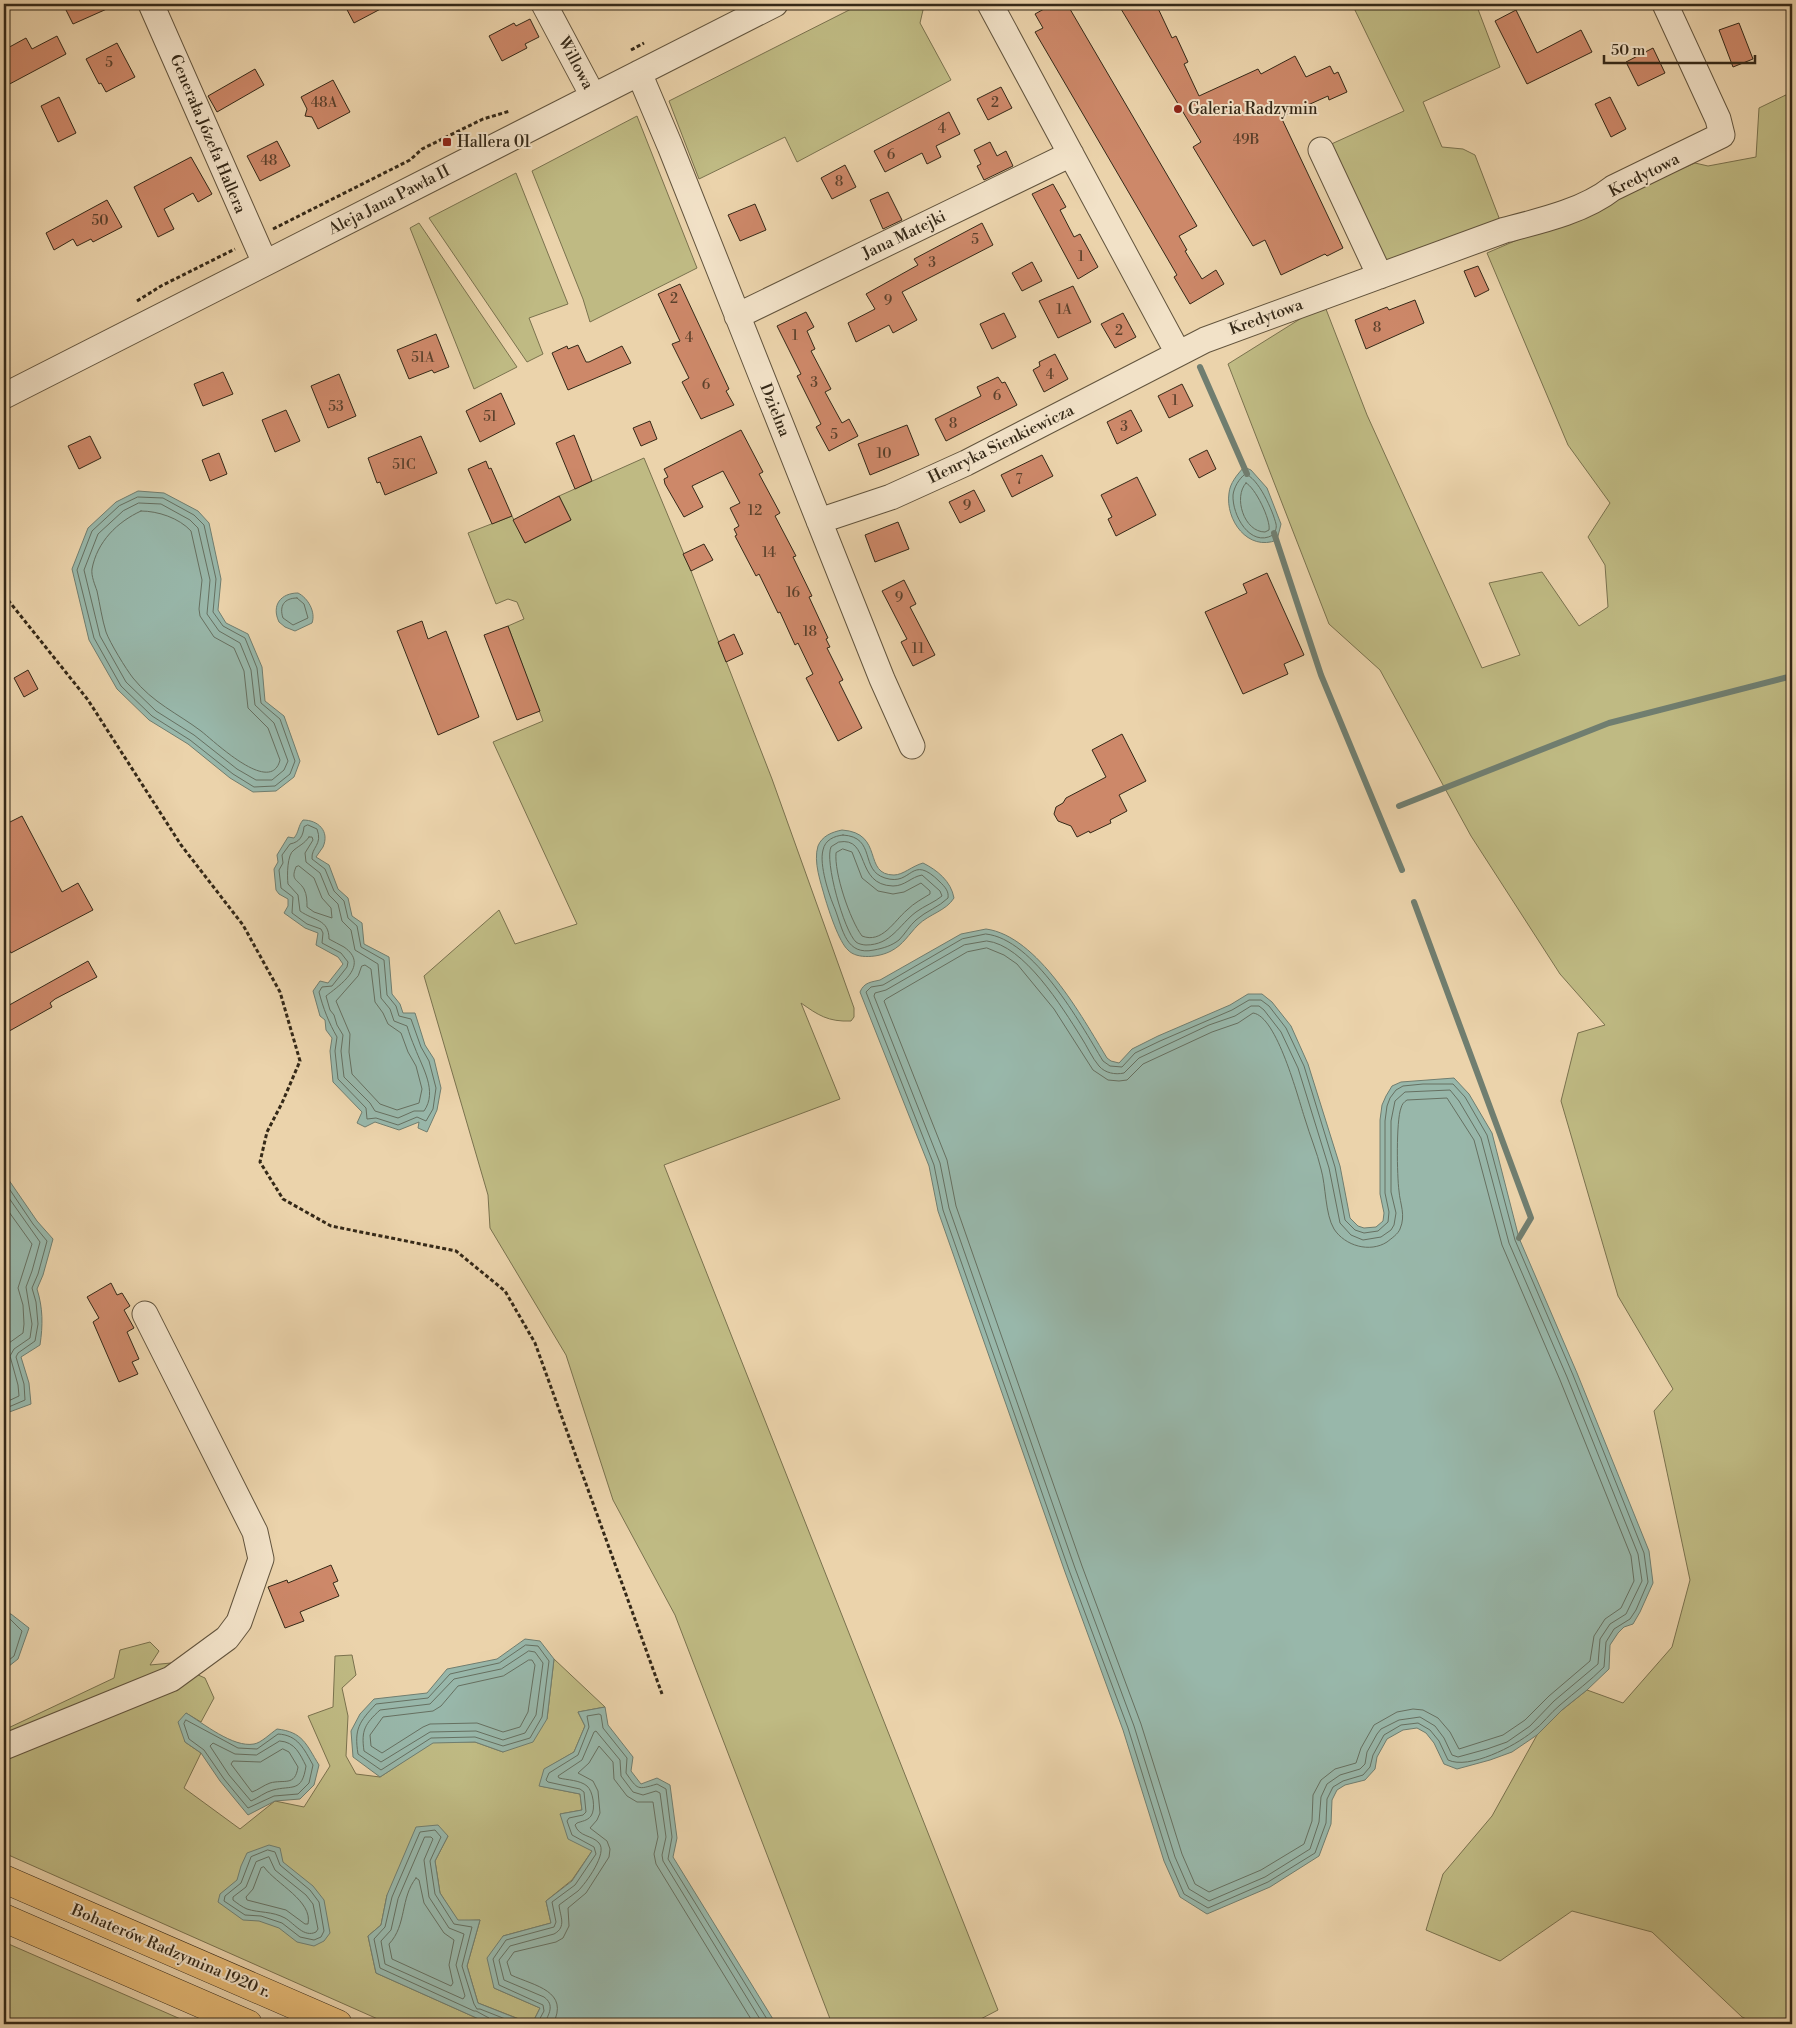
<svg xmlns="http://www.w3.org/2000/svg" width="1796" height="2028" viewBox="0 0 1796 2028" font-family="'Libre Bodoni',serif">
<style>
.green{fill:#bfba83;stroke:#7a724e}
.water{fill:#98b7aa;stroke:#707e70}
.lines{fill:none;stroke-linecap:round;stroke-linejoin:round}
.shore{stroke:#667061;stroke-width:1}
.stream{stroke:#707e70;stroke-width:6}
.building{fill:#cd8869;stroke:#352918}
.minor-casing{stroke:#62543d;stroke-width:27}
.major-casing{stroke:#352918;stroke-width:29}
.path{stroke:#352918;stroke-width:3;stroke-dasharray:4 2.5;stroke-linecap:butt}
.minor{stroke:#f2e2c8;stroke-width:25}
.major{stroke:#e6ba76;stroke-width:28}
.poi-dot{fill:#8f2418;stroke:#f2e2c8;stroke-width:2}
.labels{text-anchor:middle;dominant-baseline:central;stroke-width:4;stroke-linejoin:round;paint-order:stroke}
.number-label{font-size:14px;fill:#5b412c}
.street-label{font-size:16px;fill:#352918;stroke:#f2e2c8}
.poi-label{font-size:16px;fill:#352918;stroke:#f2e2c8;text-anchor:start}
</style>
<rect width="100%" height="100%" fill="#ebd3ab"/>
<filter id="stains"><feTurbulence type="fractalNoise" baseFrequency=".004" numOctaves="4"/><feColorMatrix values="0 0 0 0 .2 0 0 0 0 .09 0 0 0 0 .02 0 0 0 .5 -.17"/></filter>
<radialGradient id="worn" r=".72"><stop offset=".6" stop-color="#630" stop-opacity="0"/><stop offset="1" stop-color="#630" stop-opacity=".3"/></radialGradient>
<!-- green -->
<path class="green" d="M 861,4 L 921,4 L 923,10 L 920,23 L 951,80 L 797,162 L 785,137 L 699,179 L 669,101 Z
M 1352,4 L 1476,4 L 1500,67 L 1423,102 L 1442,147 L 1463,149 L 1475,155 L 1501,223 L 1386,267 L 1327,146 L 1404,111 Z
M 1792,92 L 1792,2024 L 1757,2024 L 1742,2017 L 1652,1932 L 1572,1911 L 1500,1961 L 1426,1930 L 1443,1874 L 1492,1816 L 1537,1735 L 1562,1710 L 1587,1690 L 1623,1703 L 1672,1647 L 1690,1580 L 1654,1411 L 1673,1389 L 1618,1296 L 1561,1101 L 1578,1033 L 1605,1025 L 1560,974 L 1471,836 L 1380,670 L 1329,624 L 1228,364 L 1324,304 L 1367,415 L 1482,668 L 1520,655 L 1489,583 L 1542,572 L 1579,626 L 1608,607 L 1605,565 L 1588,537 L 1610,503 L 1568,445 L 1487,253 L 1695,163 L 1708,166 L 1756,157 L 1759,108 Z
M 637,116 L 697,268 L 590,322 L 583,299 L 532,171 Z
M 516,173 L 568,304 L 529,318 L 543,354 L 527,362 L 429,218 Z
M 419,223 L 517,367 L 474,389 L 410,228 Z
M 644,458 L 691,571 L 772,779 L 854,1008 L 854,1017 L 851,1021 C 828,1022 818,1015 801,1003 L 840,1099 L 664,1165 L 998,2010 L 971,2024 L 832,2024 L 675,1615 L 613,1500 L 566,1355 L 490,1228 L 488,1195 L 424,976 L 499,910 L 515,944 L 577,924 L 493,742 L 543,721 L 508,626 L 524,619 L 517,602 L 508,599 L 496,604 L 468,533 L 512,516 L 525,543 L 571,520 L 559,496 Z
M 150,1642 L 159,1651 L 150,1665 L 171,1663 L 205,1678 L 214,1698 L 201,1722 L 186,1713 L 185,1742 L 201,1753 L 184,1788 L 240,1829 L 275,1801 L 304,1807 L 330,1766 L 308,1716 L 333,1707 L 335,1656 L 352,1655 L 356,1675 L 342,1688 L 348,1716 L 346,1756 L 356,1774 L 380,1777 L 433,1742 L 475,1742 L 503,1752 L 547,1719 L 554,1659 L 605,1707 L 578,1712 L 585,1726 L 574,1752 L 545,1769 L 540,1786 L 580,1794 L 582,1810 L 560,1814 L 592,1851 L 572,1880 L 546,1901 L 551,1923 L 503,1936 L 494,1988 L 540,2008 L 532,2024 L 478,2003 L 467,1966 L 480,1920 L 458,1921 L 440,1893 L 435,1861 L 448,1836 L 387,1895 L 381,1925 L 368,1936 L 376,1973 L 490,2024 L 389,2024 L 4,1853 L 4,1730 L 114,1678 L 120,1650 Z
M 4,1942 L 192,2024 L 4,2024 Z"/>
<!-- water -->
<path class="water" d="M 1244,467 L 1251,470 L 1267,488 L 1281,524 L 1277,540 C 1248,552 1225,520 1229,493 C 1230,483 1237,475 1244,467 Z
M 138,491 L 164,493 L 198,511 L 209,523 L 221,579 L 218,610 L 226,623 L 248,634 L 262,667 L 265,701 L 284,716 L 300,761 L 294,777 L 276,791 L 253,792 L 230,778 L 188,744 L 149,720 L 117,689 L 89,640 L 72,569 L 88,528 L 116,502 Z
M 298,593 C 308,598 316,612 312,623 L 295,631 L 285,627 L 279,622 C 271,605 281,593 298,593 Z
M 303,820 C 318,820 330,831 323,847 C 321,850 318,854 316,857 L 329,865 L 338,889 L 348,898 L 352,916 L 362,923 L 364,944 L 389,957 L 392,994 L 400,1004 L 403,1013 L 415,1013 L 425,1045 L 434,1059 L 441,1088 L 437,1110 L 427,1132 L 418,1128 L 419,1122 L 399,1130 L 375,1122 L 365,1127 L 357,1123 L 362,1112 L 333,1082 L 330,1051 L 332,1038 L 326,1030 L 325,1020 L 320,1016 L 313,991 L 320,981 L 328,983 L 343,964 L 338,957 L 316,945 L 318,933 L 305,928 L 284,913 L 288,906 L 288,899 L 279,894 L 276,890 L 274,869 L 278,862 L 277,855 L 288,837 L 294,838 C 299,832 298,826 303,820 Z
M 842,830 C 885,833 862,875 894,875 C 903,875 912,866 923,863 C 937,870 951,881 954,898 C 946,911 929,914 918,925 C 909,934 903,945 891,951 C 880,957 857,960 848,950 C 839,942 829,911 825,898 C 821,883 813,862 818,846 C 822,836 832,832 842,830 Z
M 986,929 C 1038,936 1082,1017 1107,1058 L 1111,1061 L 1119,1063 L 1132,1049 L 1158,1036 L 1230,1005 L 1248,994 L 1262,994 L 1272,1002 L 1291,1026 L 1308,1064 L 1340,1166 L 1350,1218 L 1358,1226 L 1364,1228 L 1376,1227 L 1383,1221 L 1384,1213 L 1380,1194 L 1380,1120 L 1382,1105 L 1386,1096 L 1392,1086 L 1401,1082 L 1454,1078 L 1469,1094 L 1492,1133 L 1519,1238 L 1577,1373 L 1649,1551 L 1653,1583 L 1640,1612 L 1633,1624 L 1624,1627 L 1618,1633 L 1610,1645 L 1609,1669 L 1587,1690 L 1562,1710 L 1537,1735 L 1512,1752 L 1490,1760 L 1457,1769 L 1444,1764 L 1434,1743 L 1426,1733 L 1417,1728 L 1403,1730 L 1387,1739 L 1377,1757 L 1375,1769 L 1365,1780 L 1345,1785 L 1337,1790 L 1332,1800 L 1331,1824 L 1319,1856 L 1270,1887 L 1207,1914 L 1180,1897 L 1164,1861 L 1123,1730 L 1065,1572 L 938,1211 L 929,1166 L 860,992 C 864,982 872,982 880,980 L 961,934 Z
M 4,1173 L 37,1221 L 53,1239 L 43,1275 L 37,1289 C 43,1308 43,1325 40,1345 L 21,1357 L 29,1383 L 31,1404 L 4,1414 Z
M 4,1613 L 11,1614 L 29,1628 L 18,1659 L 4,1670 Z
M 525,1639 L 540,1641 L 554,1659 L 547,1719 L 533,1742 L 503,1752 L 475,1742 L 433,1743 L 380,1777 L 353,1757 L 351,1731 L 360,1714 L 374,1699 L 427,1693 L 447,1669 L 497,1659 Z
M 605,1707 L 608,1725 L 633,1757 L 631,1771 L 641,1784 L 657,1778 L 670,1785 L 677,1838 L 673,1857 L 776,2024 L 532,2024 L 540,2008 L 494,1988 L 487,1958 L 503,1936 L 551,1923 L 546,1901 L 572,1881 L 592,1851 L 568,1839 L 560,1814 L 582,1810 L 580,1794 L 539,1786 L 544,1769 L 574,1752 L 585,1726 L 578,1712 Z
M 186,1713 C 203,1723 233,1748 254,1744 C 261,1743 271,1733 277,1729 C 303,1732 306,1744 319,1765 L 314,1785 L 300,1799 L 275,1801 L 248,1815 L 220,1781 L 201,1753 L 185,1742 L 178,1722 Z
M 438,1825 L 448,1836 L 435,1861 L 440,1893 L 458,1920 L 480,1920 L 467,1966 L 478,2003 L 531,2024 L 490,2024 L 376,1973 L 368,1936 L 381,1925 L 387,1895 L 416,1827 Z
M 269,1845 L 280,1848 L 283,1862 L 313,1886 L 324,1900 L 330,1933 L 324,1941 L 314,1946 L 297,1942 L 279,1928 L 259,1921 L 243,1920 L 218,1902 L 220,1894 L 237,1880 L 241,1866 L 247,1853 Z"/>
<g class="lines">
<!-- shore -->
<path class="shore" d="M 1245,474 C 1258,477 1273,511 1276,524 C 1277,528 1275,532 1273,535 C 1250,548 1232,515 1233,495 C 1234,487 1239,479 1245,474 Z
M 1246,483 C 1255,487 1271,520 1269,530 L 1265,532 C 1244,532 1233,497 1246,483 Z
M 138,497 L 163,498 L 194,515 L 204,525 L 216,579 L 213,612 L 223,626 L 245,638 L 257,668 L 261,703 L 280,719 L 295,761 L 290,774 L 275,786 L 254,787 L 233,774 L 190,740 L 152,716 L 121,686 L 94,638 L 77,570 L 92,531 L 119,506 Z
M 139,503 L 161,504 L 190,520 L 198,528 L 210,580 L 207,614 L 219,631 L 240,643 L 251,670 L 255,705 L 274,723 L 288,761 L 284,770 L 272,780 L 256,780 L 237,769 L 194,735 L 156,711 L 126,682 L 100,636 L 84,570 L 98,534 L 123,511 Z
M 141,511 C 158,511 179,518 191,531 L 202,580 L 199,609 L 200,616 L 214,637 L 234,648 L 244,671 L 248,708 L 268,728 L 280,760 C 271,796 215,742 201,731 C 177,713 153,703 133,678 C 126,669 110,643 106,632 C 102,619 100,605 97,591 C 95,585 91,576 92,569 C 97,542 117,522 141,511 Z
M 297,598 L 304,604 L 308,618 L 293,625 L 283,618 C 279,606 284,598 297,598 Z
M 308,825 L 317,829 C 323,845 311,847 312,859 L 325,869 L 334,891 L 344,901 L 348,918 L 357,926 L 361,947 L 384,960 L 387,995 L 396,1006 L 399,1016 L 411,1019 L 421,1047 L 429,1061 L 436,1088 L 433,1109 L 426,1121 L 417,1117 L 398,1125 L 376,1118 L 367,1119 L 366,1108 L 338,1079 L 335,1051 L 337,1037 C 329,1023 323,1008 319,992 L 322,987 L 332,986 L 347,967 L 348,962 L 341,953 L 322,943 L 323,933 L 321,929 L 307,924 L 292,913 L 293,897 L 281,888 L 279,870 L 283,863 L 282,855 L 290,844 C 300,842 303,836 304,827 Z
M 843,835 C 877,837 859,870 885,878 C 913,887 910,852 940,882 C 945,887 949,891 948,898 C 939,907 926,911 916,920 C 910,925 905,934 899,940 C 891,946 884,948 874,950 C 846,956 843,930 835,909 C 829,895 819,865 823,850 C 825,840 834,836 843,835 Z
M 309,837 L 312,837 L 313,840 L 305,853 L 306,862 L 320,873 L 329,895 L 338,904 L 342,921 L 351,930 L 355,950 L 378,964 L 381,998 L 390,1009 L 394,1021 L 407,1026 C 409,1033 412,1041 415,1048 C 422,1067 438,1091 424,1111 L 414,1111 L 398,1118 L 375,1111 L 370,1103 L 344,1077 L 341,1051 L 343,1035 L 337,1025 L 334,1015 L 330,1010 L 326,996 C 340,985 370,965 344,947 C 339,944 334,942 329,939 C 329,919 314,921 300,911 L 298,895 L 288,884 C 287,876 287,854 294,850 C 300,845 304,844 309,837 Z
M 839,842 C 871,836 854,885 893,886 C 905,886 911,877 922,875 L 940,891 L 942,896 C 935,902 924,906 916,912 C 899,925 891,945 866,945 C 864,945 858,944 856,942 C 844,931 824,860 831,847 Z
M 843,849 L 852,852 L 862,878 L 878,891 L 893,894 L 904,892 L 921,883 L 930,891 L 930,894 C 922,899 914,903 907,910 C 894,921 882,944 862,936 C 850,920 834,873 836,853 Z
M 299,866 L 314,878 L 322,898 L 331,908 L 332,918 L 314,912 L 307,907 C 307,901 307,895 304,889 C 298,879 290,881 296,867 Z
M 986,934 C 1034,939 1080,1023 1103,1061 L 1110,1066 L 1122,1067 L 1135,1053 L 1160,1041 L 1232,1010 L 1249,1000 L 1261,1000 L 1269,1006 L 1286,1028 L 1304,1066 L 1335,1167 L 1345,1220 L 1355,1230 L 1364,1233 L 1378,1231 L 1388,1222 L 1389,1212 L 1385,1193 L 1385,1121 L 1387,1106 L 1390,1098 L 1396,1090 L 1403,1086 L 1423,1084 L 1453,1084 L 1465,1097 L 1487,1135 L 1515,1240 L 1573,1375 L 1644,1553 L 1648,1582 L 1636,1610 L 1630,1619 L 1614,1629 L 1606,1642 L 1604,1667 C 1590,1681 1575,1692 1560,1705 C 1550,1713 1543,1724 1532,1732 C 1515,1746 1469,1770 1448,1760 L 1439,1741 L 1430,1730 L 1418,1723 L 1401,1725 L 1384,1735 L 1373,1755 L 1370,1767 L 1363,1775 L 1343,1781 L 1333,1787 L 1327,1799 L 1326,1823 L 1315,1853 L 1268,1882 L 1208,1908 L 1184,1894 L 1169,1859 L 1128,1728 L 1069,1570 L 943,1210 L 934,1165 L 866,992 L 871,987 L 883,985 L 962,939 Z
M 987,941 C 1024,945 1062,1007 1081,1037 C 1087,1046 1092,1058 1099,1066 C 1105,1073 1115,1075 1124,1073 L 1139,1058 L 1209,1025 L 1235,1016 L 1251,1006 L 1259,1006 L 1264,1010 L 1281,1032 L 1298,1068 L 1329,1168 L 1340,1223 L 1351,1235 L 1363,1240 L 1381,1237 L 1391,1230 L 1394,1225 L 1396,1213 L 1391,1192 L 1391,1121 L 1395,1101 L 1405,1092 L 1450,1090 L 1459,1101 L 1481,1138 L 1509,1243 L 1567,1377 L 1638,1554 L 1642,1581 L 1626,1614 L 1610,1624 L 1600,1639 L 1598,1664 L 1554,1701 L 1530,1726 L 1507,1742 L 1487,1749 L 1458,1757 L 1452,1755 L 1444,1738 L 1435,1726 L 1420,1717 L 1399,1720 L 1381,1729 L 1377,1734 L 1367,1752 L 1365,1764 L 1360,1769 L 1340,1775 L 1327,1784 L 1321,1797 L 1319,1822 L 1310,1849 L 1265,1877 L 1209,1901 L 1189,1889 L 1175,1857 L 1134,1726 L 1075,1568 L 949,1208 L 940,1163 L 874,996 L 875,993 L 886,990 L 964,945 Z
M 987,948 L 1004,955 L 1017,964 L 1054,1009 L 1093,1070 L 1108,1080 L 1119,1081 L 1127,1080 L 1143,1064 L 1212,1032 L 1238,1023 L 1253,1013 C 1277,1016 1298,1098 1305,1119 C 1310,1136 1317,1152 1321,1169 C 1326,1186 1325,1214 1334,1229 C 1345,1246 1370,1253 1387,1242 C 1392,1238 1398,1234 1400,1229 C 1406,1215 1400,1204 1399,1191 C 1397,1176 1396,1121 1401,1108 C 1402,1104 1404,1102 1407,1100 L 1447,1098 L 1474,1140 L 1502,1245 L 1560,1380 L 1631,1556 L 1634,1581 L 1621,1608 L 1605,1619 L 1594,1636 L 1590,1661 L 1549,1696 L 1525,1720 L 1503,1735 L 1459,1749 L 1450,1732 L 1438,1718 L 1423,1710 L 1413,1709 L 1397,1712 L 1374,1725 L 1361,1748 L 1356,1763 L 1335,1769 L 1321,1780 L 1313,1795 L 1312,1821 L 1304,1844 L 1261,1870 L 1209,1892 L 1195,1884 L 1182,1854 L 1141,1724 L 1082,1566 L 956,1206 L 947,1160 L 884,1001 L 886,999 L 967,952 Z
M 362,966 L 365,965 L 371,969 L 375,1002 L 383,1013 L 388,1024 L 401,1033 L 408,1052 L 416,1066 L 422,1089 L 419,1103 L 397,1110 L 380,1104 L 352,1074 L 349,1052 L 350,1034 L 336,1001 L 358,976 Z
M 4,1181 L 33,1224 L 47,1241 L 38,1274 L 32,1288 L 36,1302 L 38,1324 L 35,1341 L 18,1353 L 16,1357 L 24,1384 L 25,1400 L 4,1409
M 4,1191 L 40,1242 L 32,1271 L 26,1287 L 32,1324 L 30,1338 L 14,1349 L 10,1356 L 18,1385 L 19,1396 L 4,1403
M 4,1205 L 32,1244 L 18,1288 L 23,1305 L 24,1324 L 23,1333 L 9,1343 L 4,1351
M 4,1618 L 10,1619 L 22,1631 L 14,1656 L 4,1664
M 526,1645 L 538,1646 L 549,1661 L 542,1717 L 530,1738 L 503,1746 L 475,1737 L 431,1738 L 381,1770 L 358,1754 C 354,1729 359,1722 376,1704 L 428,1698 L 450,1674 L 499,1663 Z
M 529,1651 L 535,1652 L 543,1663 L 536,1715 L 525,1733 L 503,1740 L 476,1731 L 430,1732 L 381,1762 L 364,1751 C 361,1730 365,1724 380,1710 L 430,1704 L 454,1679 L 501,1669 Z
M 529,1660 L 532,1660 L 535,1665 L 528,1712 L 520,1727 L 503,1732 L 477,1723 L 430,1724 L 423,1727 L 382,1753 L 371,1746 L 370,1735 L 383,1717 L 433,1711 L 441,1706 L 458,1686 L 503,1676 Z
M 186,1720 L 238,1748 L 257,1749 L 278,1734 C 298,1735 304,1749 313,1765 L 309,1783 L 298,1794 L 274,1796 L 248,1808 L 224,1779 L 204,1750 L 189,1739 L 184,1724 Z
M 280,1741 C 295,1742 300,1754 306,1766 C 302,1793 292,1785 273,1790 C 265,1792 258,1798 251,1801 L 229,1775 L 210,1746 L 213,1743 L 235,1754 L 256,1755 Z
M 283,1749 L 289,1752 L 298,1767 C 295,1787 284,1779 270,1783 C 264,1785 258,1790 252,1792 L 231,1764 L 233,1761 L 260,1762 Z
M 425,1837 L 431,1837 L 433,1839 L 424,1860 L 429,1897 L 449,1928 L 464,1934 L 456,1965 L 465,1996 L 463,1999 L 385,1964 L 381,1941 L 391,1930 L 398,1899 Z
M 268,1850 L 275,1852 L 280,1865 L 310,1890 L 319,1902 L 324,1931 L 321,1937 L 314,1940 L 300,1937 L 282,1923 L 261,1916 L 245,1915 L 224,1901 L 225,1896 L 241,1883 L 251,1857 Z
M 269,1857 L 275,1870 L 306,1895 L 313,1904 L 318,1929 L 316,1932 C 304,1938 295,1924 285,1918 C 272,1911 259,1913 247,1909 C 242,1907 237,1903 233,1900 L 233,1897 L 246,1887 L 256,1862 Z
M 264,1867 C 276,1884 313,1901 308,1924 L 305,1924 L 286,1910 L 247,1900 L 246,1897 L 253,1889 L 261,1868 Z
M 416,1878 L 419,1880 L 424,1903 L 444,1933 L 454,1940 L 449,1965 L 453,1983 L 451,1986 L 392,1959 L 389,1944 C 407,1925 400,1898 416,1878 Z
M 490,2024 L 489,2018 L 476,2011 L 474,2011 L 380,1968 L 374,1939 L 385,1927 L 392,1897 L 420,1832 L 435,1830 L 441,1837 L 430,1861 L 435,1894 L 454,1924 L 472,1927 L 462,1966 L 474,2004 L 477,2009 L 480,2009 L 518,2024
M 537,2024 L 544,2011 L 543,2005 L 499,1985 L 493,1959 L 506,1940 L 554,1927 L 556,1922 L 552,1902 L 575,1885 L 596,1854 L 594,1847 L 572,1835 L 567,1821 L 569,1818 L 583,1815 L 586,1812 L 584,1792 L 580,1789 L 548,1782 L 546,1780 L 549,1773 L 578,1755 L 589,1727 L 587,1716 L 599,1714 L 601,1715 L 603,1728 L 627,1758 L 626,1773 C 638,1790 637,1790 657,1784 L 666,1789 L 672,1837 L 668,1859 L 770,2024
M 544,2024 C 549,2014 555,2005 544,1997 L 504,1980 L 499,1960 L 510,1946 L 554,1934 C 567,1927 560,1916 559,1905 C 565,1900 572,1896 578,1891 C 586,1883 608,1853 599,1843 C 592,1835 579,1837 575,1825 L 577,1823 C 582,1821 587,1821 591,1816 C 596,1809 593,1791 587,1786 C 580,1780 567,1780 559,1778 L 558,1776 L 582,1760 L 594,1732 L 596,1731 L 620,1760 L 621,1776 L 633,1792 L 643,1795 L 656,1791 L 660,1793 L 666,1837 L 662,1855 L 663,1861 L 763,2024
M 553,2024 C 570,1991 535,1986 511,1975 L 507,1962 L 514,1952 L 556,1942 L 563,1938 L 569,1926 L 568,1908 L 586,1893 L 609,1857 L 610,1849 L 607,1841 L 590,1828 L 597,1820 L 600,1813 L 598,1791 L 593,1781 L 578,1773 L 589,1763 L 599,1746 L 613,1762 L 614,1779 L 627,1796 L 637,1802 L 653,1802 L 658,1837 L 654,1854 L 656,1864 L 754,2024"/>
<!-- stream -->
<path class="stream" d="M 1200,367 L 1247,474
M 1274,533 L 1321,675 L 1402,870
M 1399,806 L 1609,723 L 1792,676
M 1414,902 L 1531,1218 L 1519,1238"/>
</g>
<!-- building -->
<path class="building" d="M 63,4 L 118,4 L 73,24 Z
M 344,4 L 390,4 L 354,23 Z
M 1053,4 L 1067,4 L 1197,226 L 1179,236 L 1187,250 L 1185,251 L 1202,279 L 1216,270 L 1224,284 L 1190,304 L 1174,277 L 1177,275 L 1035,32 L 1043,28 L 1035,14 Z
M 1118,4 L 1156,4 L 1172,38 L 1176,36 L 1188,62 L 1184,64 L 1199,96 L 1258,69 L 1261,74 L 1295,56 L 1306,77 L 1330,66 L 1334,74 L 1338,72 L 1347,92 L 1329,100 L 1328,96 L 1281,117 L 1343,248 L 1327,256 L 1325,254 L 1281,275 L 1265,240 L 1253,246 L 1193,147 L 1201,142 Z
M 1516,10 L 1537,53 L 1581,30 L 1592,52 L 1527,84 L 1495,21 Z
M 530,19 L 539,37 L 525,44 L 527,48 L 502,61 L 489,36 L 514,23 L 516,26 Z
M 1739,23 L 1753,59 L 1733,67 L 1719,30 Z
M 57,36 L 66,54 L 4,87 L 4,50 L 26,38 L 32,49 Z
M 117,43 L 135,77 L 106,92 L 101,83 L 99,84 L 86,59 Z
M 1653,48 L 1665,73 L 1638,86 L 1626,62 Z
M 255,69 L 264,85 L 217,112 L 208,96 Z
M 333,80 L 350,112 L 318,129 L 312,117 L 305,116 L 307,109 L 301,97 Z
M 1001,87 L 1012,108 L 988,120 L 977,99 Z
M 59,97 L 76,133 L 58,142 L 41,106 Z
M 1610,97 L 1626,129 L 1611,137 L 1595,104 Z
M 949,112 L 960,134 L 936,146 L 941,157 L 927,164 L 922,153 L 885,172 L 874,151 Z
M 277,141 L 290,166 L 260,181 L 247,156 Z
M 990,142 L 997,156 L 1006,151 L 1013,166 L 984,180 L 977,166 L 981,164 L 974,150 Z
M 191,157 L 212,194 L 198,202 L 193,193 L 164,209 L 174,229 L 158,237 L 134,187 Z
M 845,165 L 856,187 L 832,199 L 821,178 Z
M 1053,184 L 1066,207 L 1060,210 L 1074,237 L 1080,234 L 1098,267 L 1078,279 L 1032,194 Z
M 888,192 L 902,220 L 883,229 L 870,200 Z
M 107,200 L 122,227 L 93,242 L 91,239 L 77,246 L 73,239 L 54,250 L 46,233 Z
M 755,204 L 766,230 L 740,241 L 728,215 Z
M 982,223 L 993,245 L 902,292 L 917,320 L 893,333 L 889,325 L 856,342 L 848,323 L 875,309 L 866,294 L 918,265 L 914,259 Z
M 1032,262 L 1042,281 L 1022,291 L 1012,273 Z
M 1478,266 L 1489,290 L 1475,297 L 1464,271 Z
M 680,284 L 729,389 L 726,391 L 734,405 L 701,419 L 682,382 L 689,378 L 672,344 L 680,341 L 658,294 Z
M 1073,286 L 1091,322 L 1058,338 L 1039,301 Z
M 1415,300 L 1424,323 L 1366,349 L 1355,320 L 1387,307 L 1389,310 Z
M 806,312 L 814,327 L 807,331 L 815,349 L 811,351 L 831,389 L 825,392 L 842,423 L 849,419 L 858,436 L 829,451 L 816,427 L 821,424 L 797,376 L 801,374 L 777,326 Z
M 1004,313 L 1016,337 L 992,349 L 980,324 Z
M 1123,313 L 1136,337 L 1115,348 L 1101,324 Z
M 436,334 L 449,367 L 434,373 L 432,370 L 409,379 L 397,350 Z
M 578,345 L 586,362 L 589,362 L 622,346 L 631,363 L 568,390 L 552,353 L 567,346 L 568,349 Z
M 1055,354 L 1068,379 L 1044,392 L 1033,370 L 1040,366 L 1039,362 Z
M 223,372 L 233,394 L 203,406 L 194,384 Z
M 339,374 L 356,416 L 328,428 L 311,386 Z
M 998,377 L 1002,383 L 1005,382 L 1017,405 L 946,441 L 935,419 L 981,396 L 977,387 Z
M 1182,384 L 1193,406 L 1169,418 L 1158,396 Z
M 501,393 L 515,424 L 480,442 L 466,411 Z
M 286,410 L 300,441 L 275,452 L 262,420 Z
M 1131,410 L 1142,431 L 1117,444 L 1107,422 Z
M 650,421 L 657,439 L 641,446 L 633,428 Z
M 907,425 L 919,455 L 870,475 L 858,444 Z
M 741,430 L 763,472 L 759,474 L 780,513 L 775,516 L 796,556 L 793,557 L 812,596 L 809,597 L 828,638 L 826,639 L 830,647 L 827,648 L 843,680 L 839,682 L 862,728 L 838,741 L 806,678 L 813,674 L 798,643 L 795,645 L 780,612 L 778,613 L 759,574 L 756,576 L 735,536 L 737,535 L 734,529 L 739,526 L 730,508 L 740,503 L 723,471 L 692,486 L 703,507 L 684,517 L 665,484 L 664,479 L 668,477 L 664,469 Z
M 574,435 L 592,481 L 575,489 L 556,443 Z
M 90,436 L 101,458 L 79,469 L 68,446 Z
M 421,436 L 437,473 L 385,495 L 380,482 L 377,483 L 368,458 Z
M 1207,450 L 1216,469 L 1199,478 L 1189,459 Z
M 219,453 L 227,474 L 210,481 L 202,460 Z
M 1042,455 L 1053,476 L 1012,497 L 1001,475 Z
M 486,461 L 489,469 L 491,468 L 512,516 L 492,524 L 468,469 Z
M 1137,477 L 1156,515 L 1116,536 L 1108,519 L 1112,517 L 1101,495 Z
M 974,490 L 985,511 L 960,523 L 949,502 Z
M 559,496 L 571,520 L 525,543 L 513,520 Z
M 898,522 L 909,549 L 875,562 L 865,535 Z
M 704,544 L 713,560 L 691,571 L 683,554 Z
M 1267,573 L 1304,655 L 1284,664 L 1288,674 L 1243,694 L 1205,612 L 1247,593 L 1243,584 Z
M 904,580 L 916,604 L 910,607 L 935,655 L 913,666 L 901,642 L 907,639 L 882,591 Z
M 422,621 L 428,639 L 446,631 L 479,717 L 438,735 L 397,631 Z
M 508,626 L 540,711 L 517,720 L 484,635 Z
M 734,634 L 743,654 L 726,662 L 718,642 Z
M 28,670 L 38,689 L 24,697 L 14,678 Z
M 1122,734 L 1146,781 L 1119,795 L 1127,811 L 1110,820 L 1111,823 L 1090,833 L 1089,831 L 1077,837 L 1071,826 L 1058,821 L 1054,814 L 1056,807 L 1063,803 L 1066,798 L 1106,777 L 1092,750 Z
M 22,816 L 62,892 L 78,883 L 93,910 L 11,953 L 4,940 L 4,825 Z
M 88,961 L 97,977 L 55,999 L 50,1003 L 52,1007 L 4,1034 L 4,1008 Z
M 111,1283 L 117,1295 L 122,1293 L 130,1306 L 124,1310 L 134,1328 L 127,1332 L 139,1359 L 132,1362 L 138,1374 L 119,1382 L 93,1322 L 99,1318 L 87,1297 Z
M 331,1565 L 338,1581 L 333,1583 L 339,1596 L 300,1612 L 304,1621 L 285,1628 L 268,1587 L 287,1580 L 288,1583 Z"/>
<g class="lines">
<defs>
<path id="minor" d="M 151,4 L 265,263
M 544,4 L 593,96
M 990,4 L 1178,353
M 639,73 L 670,146 L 882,679 L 912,746
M 1321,150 L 1380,276
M 737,316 L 1071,154
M 4,396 L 775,4
M 819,521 L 891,497 L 966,463 L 1205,340 L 1505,230 C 1540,221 1584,211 1613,188 L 1722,135 L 1718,119 L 1665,4
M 4,1747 L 171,1679 L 227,1638 L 239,1622 L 261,1559 L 255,1532 L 145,1314"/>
<path id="major" d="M 4,1879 L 338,2024
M 4,1918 L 248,2024"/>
</defs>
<!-- minor casing -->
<use href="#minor" class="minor-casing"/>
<!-- major casing -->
<use href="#major" class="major-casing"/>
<!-- path -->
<path class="path" d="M 631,50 L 644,43
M 273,229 L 410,160 L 422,149 L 483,119 L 510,111
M 137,301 L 161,286 L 235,249
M 4,595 L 88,700 L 181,845 L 243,925 L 280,992 L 300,1061 L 282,1103 L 267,1132 L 260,1162 L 283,1199 L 331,1226 L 456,1251 L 505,1291 L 535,1343 L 662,1694"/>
<!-- minor -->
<use href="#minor" class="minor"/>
<!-- major -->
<use href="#major" class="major"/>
</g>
<!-- markers -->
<g class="poi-dot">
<circle cx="1178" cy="109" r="5"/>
<rect x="442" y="137" width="10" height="10" rx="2.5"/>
</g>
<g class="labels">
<!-- number labels -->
<g class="number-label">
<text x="109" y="63">5</text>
<text x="324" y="103">48A</text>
<text x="995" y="103">2</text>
<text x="942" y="129">4</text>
<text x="1246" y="140">49B</text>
<text x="891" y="155">6</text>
<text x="269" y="161">48</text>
<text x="839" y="182">8</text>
<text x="100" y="221">50</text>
<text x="975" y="240">5</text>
<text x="1081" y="257">1</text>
<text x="932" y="263">3</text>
<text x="674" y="299">2</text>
<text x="888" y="301">9</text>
<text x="1064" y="310">1A</text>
<text x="1377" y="328">8</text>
<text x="1119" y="331">2</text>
<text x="795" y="336">1</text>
<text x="689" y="338">4</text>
<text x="423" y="358">51A</text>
<text x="1050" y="375">4</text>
<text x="814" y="383">3</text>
<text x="706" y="385">6</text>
<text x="997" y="396">6</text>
<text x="1175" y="401">1</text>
<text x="336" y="407">53</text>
<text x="490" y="417">51</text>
<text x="953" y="424">8</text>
<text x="1124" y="427">3</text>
<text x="834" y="435">5</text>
<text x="884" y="454">10</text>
<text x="404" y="465">51C</text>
<text x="1019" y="480">7</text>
<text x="967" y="506">9</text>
<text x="755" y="511">12</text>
<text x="769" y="553">14</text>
<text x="793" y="593">16</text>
<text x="899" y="598">9</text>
<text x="810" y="632">18</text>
<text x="918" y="649">11</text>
</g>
<!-- street labels -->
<g class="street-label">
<text transform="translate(576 63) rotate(62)">Willowa</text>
<text transform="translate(208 134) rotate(67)">Generała Józefa Hallera</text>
<text transform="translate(1644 175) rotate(-27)">Kredytowa</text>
<text transform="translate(389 200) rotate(-27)">Aleja Jana Pawła II</text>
<text transform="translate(904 235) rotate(-26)">Jana Matejki</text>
<text transform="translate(1266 317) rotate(-20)">Kredytowa</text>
<text transform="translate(775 410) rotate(68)">Dzielna</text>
<text transform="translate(1001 444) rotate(-26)">Henryka Sienkiewicza</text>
<text transform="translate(171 1951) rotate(23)">Bohaterów Radzymina 1920 r.</text>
</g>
<!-- poi labels -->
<g class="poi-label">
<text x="1188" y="109">Galeria Radzymin</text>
<text x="457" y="142">Hallera 01</text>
</g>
</g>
<!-- margin -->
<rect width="1796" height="2028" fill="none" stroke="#ebd3ab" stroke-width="20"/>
<rect x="5" y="5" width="1786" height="2018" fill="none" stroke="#352918" stroke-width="2.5"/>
<rect x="10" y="10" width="1776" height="2008" fill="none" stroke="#352918"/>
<!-- scale -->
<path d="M1604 55v8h151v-8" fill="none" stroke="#352918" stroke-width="2.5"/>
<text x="1611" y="55" font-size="15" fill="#352918" stroke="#f2e2c8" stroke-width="4" paint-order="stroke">50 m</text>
<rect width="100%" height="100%" filter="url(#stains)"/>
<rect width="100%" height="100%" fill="url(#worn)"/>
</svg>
